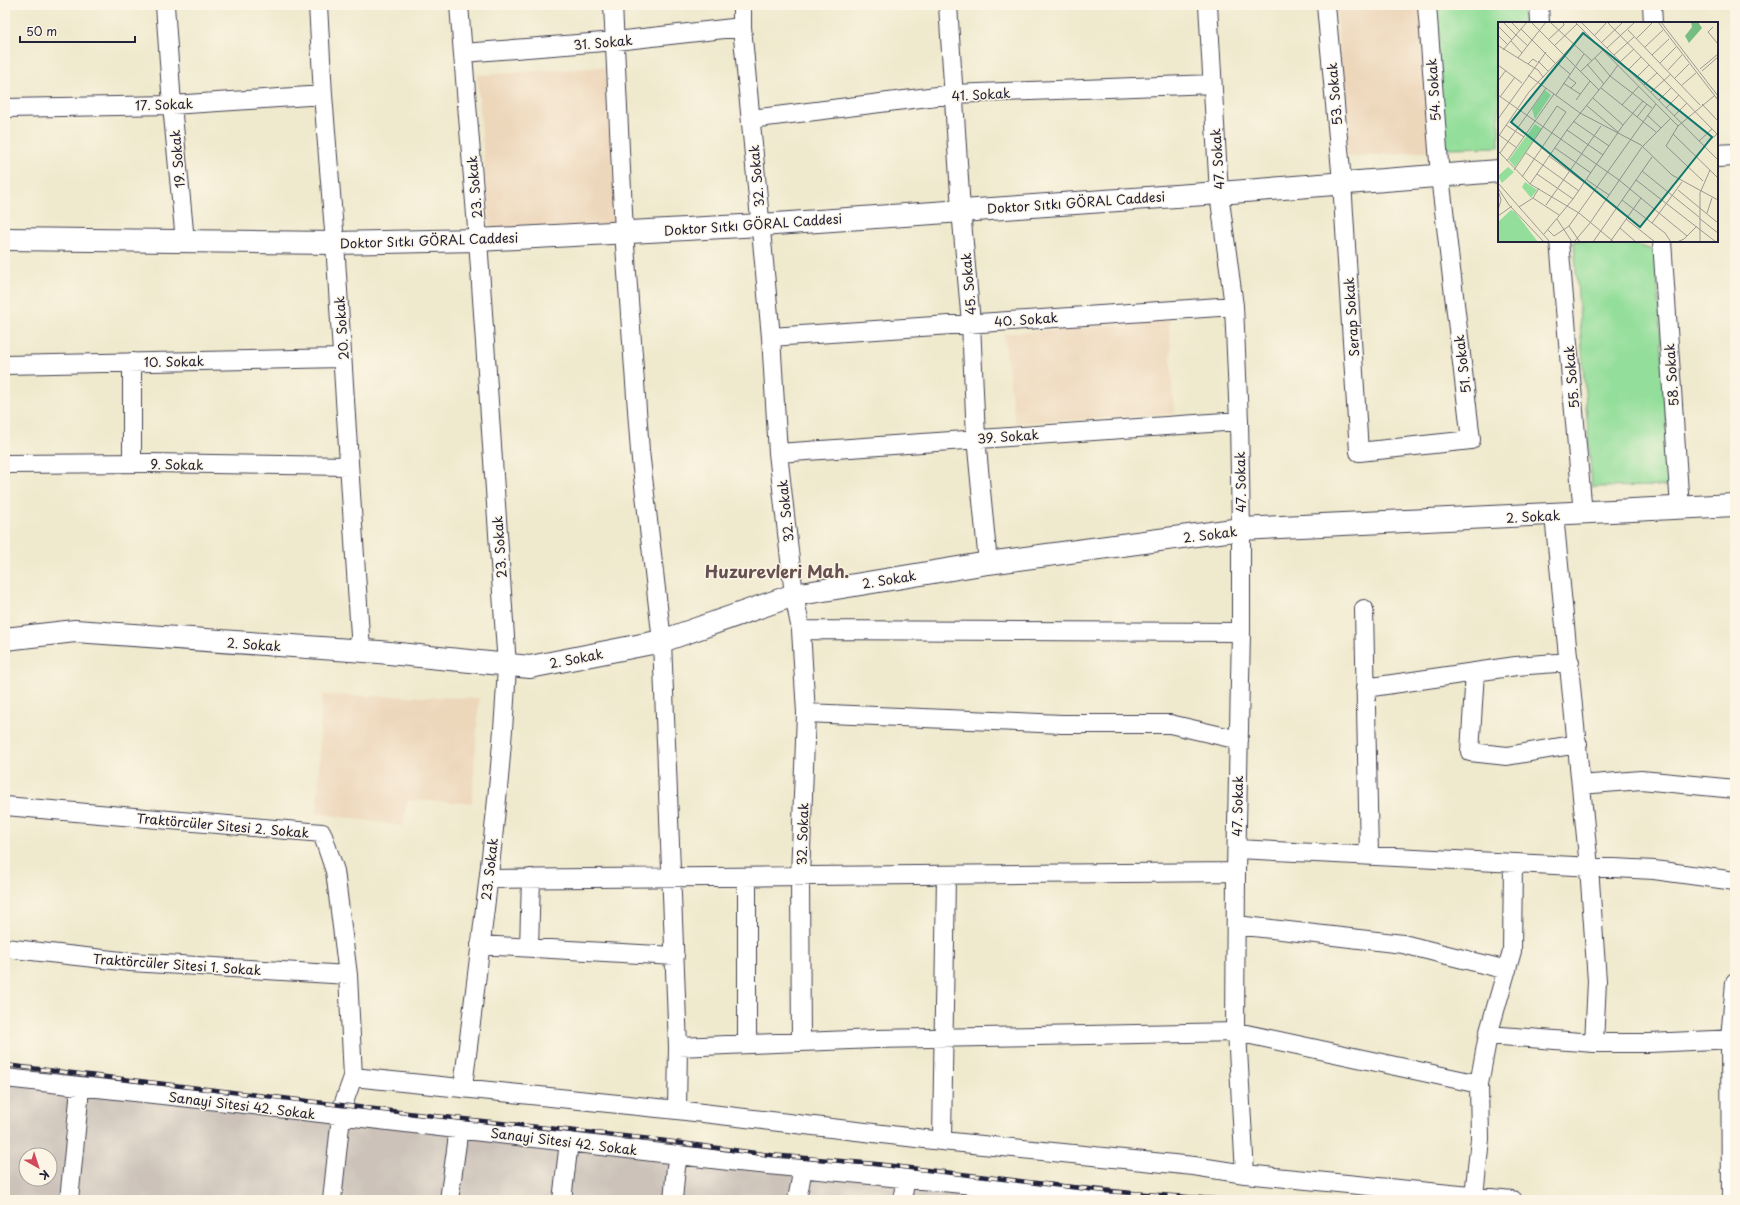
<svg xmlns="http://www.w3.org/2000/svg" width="1740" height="1205" viewBox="0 0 1740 1205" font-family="'Playpen Sans',sans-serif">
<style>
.built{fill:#edd7bb}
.industrial{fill:#ccc2b9;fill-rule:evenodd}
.green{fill:#93de9a;stroke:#5a806a}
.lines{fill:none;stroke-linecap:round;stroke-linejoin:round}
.street-casing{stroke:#414051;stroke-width:20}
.secondary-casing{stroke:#414051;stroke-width:24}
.street{stroke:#fff;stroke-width:18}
.secondary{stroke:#fff;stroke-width:22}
.rail-casing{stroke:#22223b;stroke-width:4.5}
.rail{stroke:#fcf5e5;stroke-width:3;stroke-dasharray:9;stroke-linecap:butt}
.labels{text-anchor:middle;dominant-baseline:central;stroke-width:3;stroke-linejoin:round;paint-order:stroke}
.street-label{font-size:13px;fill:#22223b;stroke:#fcf5e5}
.district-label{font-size:17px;font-weight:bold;fill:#675051;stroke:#fcf5e5}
.inset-road{fill:none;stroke:#9d9993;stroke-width:1}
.view{fill:#0f766e;fill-opacity:0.15;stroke:#0f766e;stroke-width:2}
.inset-edge{fill:none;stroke:#22223b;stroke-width:2}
</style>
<rect width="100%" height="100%" fill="#fcf5e5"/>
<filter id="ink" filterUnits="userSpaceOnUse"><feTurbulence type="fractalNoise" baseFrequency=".025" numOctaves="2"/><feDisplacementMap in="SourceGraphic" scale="8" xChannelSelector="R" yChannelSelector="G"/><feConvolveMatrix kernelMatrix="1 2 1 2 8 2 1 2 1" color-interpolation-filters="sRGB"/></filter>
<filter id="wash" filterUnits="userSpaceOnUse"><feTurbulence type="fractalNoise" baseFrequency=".012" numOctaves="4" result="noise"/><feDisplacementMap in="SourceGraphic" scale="16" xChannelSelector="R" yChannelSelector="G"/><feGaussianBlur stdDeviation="0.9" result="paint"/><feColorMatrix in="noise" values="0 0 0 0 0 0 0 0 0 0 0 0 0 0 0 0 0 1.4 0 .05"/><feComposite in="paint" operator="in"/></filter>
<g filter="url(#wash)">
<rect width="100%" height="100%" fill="#efe9cd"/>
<!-- built -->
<path class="built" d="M 1336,5 L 1420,5 L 1434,151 L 1347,157 Z
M 606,67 L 617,224 L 490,232 L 477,75 Z
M 1169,320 L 1174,414 L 1015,423 L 1004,334 Z
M 322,695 L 479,698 L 472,803 L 408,800 L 403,826 L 317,813 Z"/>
<!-- industrial -->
<path class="industrial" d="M 5,1083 L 1058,1200 L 5,1200 ZM 26,1155 L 50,1155 L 50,1179 L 26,1179 Z"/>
<!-- green -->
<path class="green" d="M 1435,5 L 1523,5 L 1524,23 L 1499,23 L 1499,147 L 1443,148 Z
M 1574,241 L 1625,241 L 1656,251 L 1670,486 L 1592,487 Z"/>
</g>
<g filter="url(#ink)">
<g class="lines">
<defs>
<path id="street" d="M 165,5 L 172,105 L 185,241
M 318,5 L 323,95 L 335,243 L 361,651
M 459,5 L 478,240 L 507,666 C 500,807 480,947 463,1087
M 613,5 L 624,232 L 640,451 L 662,641 L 678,1047 L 677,1110
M 742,5 L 742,27 L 771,337 L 778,453 L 794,595 L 801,630 L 806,713 L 800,877 L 801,1042
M 948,5 L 961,210 L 971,323 L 976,438 L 988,563
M 1208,5 L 1219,193 L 1234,306 L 1239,421 L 1241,529 L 1241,632 L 1236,872 L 1235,1032
M 1326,5 L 1342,182 L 1359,452 L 1471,440 L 1440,176 L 1427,5
M 1539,5 L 1540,23
M 1652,5 L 1653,23
M 463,53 L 616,41 L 742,27
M 5,108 L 172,105 L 323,95
M 751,119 L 953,94 L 1212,84
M 1559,241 L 1583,514
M 1662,241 L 1680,508
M 771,337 L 1234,306
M 132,362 L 132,463
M 5,365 L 342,358
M 778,453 L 1239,421
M 5,464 L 150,463 L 349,466
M 1554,515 L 1589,867 L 1597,981 L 1594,1043
M 1364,609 L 1369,855
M 801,630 L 1241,632
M 1475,672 L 1470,752 L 1507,756 L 1578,744
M 1365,688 L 1516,666 L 1570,662
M 806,713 L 1062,724 L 1170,724 L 1239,740
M 1581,785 L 1641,780 L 1735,789
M 5,806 L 322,833 L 335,871 L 348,975 L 353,1077 L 343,1105 L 341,1116 L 332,1200
M 1237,849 L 1654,870 L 1735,881
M 747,877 L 747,1044
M 489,879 L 1236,872
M 1236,925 L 1403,944 L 1507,970
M 480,945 L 675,956
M 5,948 L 130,962 L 348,975
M 529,948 L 531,878
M 1237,1032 L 1245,1174
M 1488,1035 L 1594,1043 L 1649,1043 L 1735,1039
M 678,1047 L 876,1039 L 1237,1032 L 1479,1084
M 353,1077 L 677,1110 L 942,1141 L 1194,1166 L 1245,1174 L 1512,1200
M 5,1078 L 218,1101 L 738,1162 L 1124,1200
M 942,1141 L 946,875
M 1474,1196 L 1480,1139 L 1479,1084 L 1488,1035 L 1512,951 L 1513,863
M 69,1200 L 79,1100 L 79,1086
M 449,1200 L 457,1143 L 458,1129
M 562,1200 L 569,1142
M 673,1200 L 676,1167 L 679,1155
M 797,1200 L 803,1168
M 902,1200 L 906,1178
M 1731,1200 L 1730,1039 L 1735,982"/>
<path id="secondary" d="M 1717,156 L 1735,155
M 5,239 L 335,243 L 478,240 L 761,225 L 1219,193 L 1499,171
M 5,639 L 75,631 L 379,652 L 530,667 L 662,641 L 794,595 L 988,563 L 1241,529 L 1735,505"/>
</defs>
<!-- street casing -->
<use href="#street" class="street-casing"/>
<!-- secondary casing -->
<use href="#secondary" class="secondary-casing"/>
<!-- street -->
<use href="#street" class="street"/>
<!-- secondary -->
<use href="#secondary" class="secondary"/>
<defs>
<path id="rail" d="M 5,1065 L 416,1114 L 651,1139 L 770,1155 L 876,1164 L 1105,1191 L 1228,1200"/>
</defs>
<!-- rail casing -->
<use href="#rail" class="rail-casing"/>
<!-- rail -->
<use href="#rail" class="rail"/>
</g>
</g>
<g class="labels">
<!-- street labels -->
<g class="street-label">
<text transform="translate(603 42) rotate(-5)">31. Sokak</text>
<text transform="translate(1433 90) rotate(-94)">54. Sokak</text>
<text transform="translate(981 94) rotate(-3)">41. Sokak</text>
<text transform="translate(1334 94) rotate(-95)">53. Sokak</text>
<text transform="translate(164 104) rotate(-2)">17. Sokak</text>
<text transform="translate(177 159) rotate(-95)">19. Sokak</text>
<text transform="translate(1217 159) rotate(-94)">47. Sokak</text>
<text transform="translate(756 176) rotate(-95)">32. Sokak</text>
<text transform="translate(474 187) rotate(-95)">23. Sokak</text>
<text transform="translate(1076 202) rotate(-4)">Doktor Sıtkı GÖRAL Caddesi</text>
<text transform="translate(753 224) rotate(-4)">Doktor Sıtkı GÖRAL Caddesi</text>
<text transform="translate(429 240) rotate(-2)">Doktor Sıtkı GÖRAL Caddesi</text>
<text transform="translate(968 284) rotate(-95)">45. Sokak</text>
<text transform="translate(1351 317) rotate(-94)">Serap Sokak</text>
<text transform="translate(1026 319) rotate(-4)">40. Sokak</text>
<text transform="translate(341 328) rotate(-94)">20. Sokak</text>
<text transform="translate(174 361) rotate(-1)">10. Sokak</text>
<text transform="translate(1462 364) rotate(-97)">51. Sokak</text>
<text transform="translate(1671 375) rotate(-94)">58. Sokak</text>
<text transform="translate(1571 377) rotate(-95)">55. Sokak</text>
<text transform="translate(1008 436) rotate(-4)">39. Sokak</text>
<text transform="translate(177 464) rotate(1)">9. Sokak</text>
<text transform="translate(1240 482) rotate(-91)">47. Sokak</text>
<text transform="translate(785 511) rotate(-96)">32. Sokak</text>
<text transform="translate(1533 516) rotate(-3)">2. Sokak</text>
<text transform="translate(1210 534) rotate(-7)">2. Sokak</text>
<text transform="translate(499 547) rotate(-94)">23. Sokak</text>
<text transform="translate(889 579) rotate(-9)">2. Sokak</text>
<text transform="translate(254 644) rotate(4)">2. Sokak</text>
<text transform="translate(576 658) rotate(-11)">2. Sokak</text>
<text transform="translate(1237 806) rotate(-89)">47. Sokak</text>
<text transform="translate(223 825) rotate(5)">Traktörcüler Sitesi 2. Sokak</text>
<text transform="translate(802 834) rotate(-88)">32. Sokak</text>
<text transform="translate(489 869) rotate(-83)">23. Sokak</text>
<text transform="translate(177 964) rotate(4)">Traktörcüler Sitesi 1. Sokak</text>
<text transform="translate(242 1105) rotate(7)">Sanayi Sitesi 42. Sokak</text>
<text transform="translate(564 1141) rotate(7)">Sanayi Sitesi 42. Sokak</text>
</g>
<!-- district labels -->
<g class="district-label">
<text x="777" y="571">Huzurevleri Mah.</text>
</g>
</g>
<!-- overview -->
<g transform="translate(1498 22)">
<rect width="220" height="220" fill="#efe9cd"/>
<path d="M 47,68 L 53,73 L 37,97 L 34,87 ZM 37,102 L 44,107 L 17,145 L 11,138 ZM 10,145 L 16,150 L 4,161 L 0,154 ZM 27,160 L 39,168 L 33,176 L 24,165 ZM 13,188 L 17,190 L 40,220 L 0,220 L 0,200 Z" fill="#93de9a"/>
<path d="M 193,0 L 200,0 L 204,6 L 191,21 L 187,14 L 194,5 Z" fill="#76bd82"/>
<path class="inset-road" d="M 5,0 L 18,13M 13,0 L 22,9M 33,0 L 101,68M 52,0 L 94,39M 77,0 L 180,104M 83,0 L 220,138M 109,0 L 220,113M 160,0 L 220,78M 163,0 L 220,74M 0,4 L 14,18M 215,5 L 210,10 L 220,22M 23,7 L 58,42M 130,8 L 202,83M 0,13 L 10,23M 18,13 L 30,24M 96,14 L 109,0M 138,17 L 155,0M 50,18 L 66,3 L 65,0M 13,19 L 24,31M 103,21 L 125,0M 1,24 L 20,36M 56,24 L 79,2M 147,25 L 165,8M 109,26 L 137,0M 5,28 L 29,0M 116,33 L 136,15M 154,33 L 171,17M 97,36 L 112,54 L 154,86M 40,39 L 50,49M 122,40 L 136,27M 59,41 L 72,52M 162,41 L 178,25M 30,42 L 35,37 L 39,40M 89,42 L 106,62M 0,43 L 24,61M 202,47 L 220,32M 130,48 L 143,35M 170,48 L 184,33M 204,49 L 220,35M 82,50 L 105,28M 30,53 L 82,91 L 143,123 L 174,153 L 220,178M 112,54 L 120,43M 45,55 L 40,48 L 20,36 L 48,0M 70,55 L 78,61 L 73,66M 138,56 L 151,43M 177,56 L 191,42M 0,59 L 8,48M 65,61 L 82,72M 146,63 L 159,51M 184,63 L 198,51M 103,66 L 158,110M 153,70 L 173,52M 0,73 L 121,158 L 189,214M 58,73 L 86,32M 2,75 L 17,55M 95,76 L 125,103M 78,78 L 92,59M 161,78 L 173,66M 204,82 L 220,99M 88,83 L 120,110M 124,83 L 141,64M 168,86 L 181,73M 149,93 L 163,106M 176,94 L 189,81M 139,95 L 149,82M 0,97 L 48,30M 75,99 L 111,124M 8,103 L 26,115M 69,108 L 105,133M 175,112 L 220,156M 1,113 L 19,126M 0,115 L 31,70 L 87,10M 201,119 L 214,107M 206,124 L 219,112M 57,126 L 93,151M 0,129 L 32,162 L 81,191 L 116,220M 2,131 L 48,66M 28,131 L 81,169M 51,134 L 87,161M 9,139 L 56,72M 16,148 L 59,84 L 68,90 L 24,155M 144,149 L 201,195M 39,152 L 75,177M 89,158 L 111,173M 138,158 L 218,220M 205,159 L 168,124 L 180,104 L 216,74M 0,161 L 52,220M 32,162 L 69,108 L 112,54M 0,166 L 11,183 L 46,220M 180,168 L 220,201M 35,176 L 61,193M 124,178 L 167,211 L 173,220M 48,183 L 103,104M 21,185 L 35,176 L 41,166M 0,188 L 3,178 L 1,171M 209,191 L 214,176M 0,194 L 14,184M 201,196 L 220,211M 59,197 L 74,220M 128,197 L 157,220M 154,201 L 184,160M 71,204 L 82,220M 122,206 L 138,220M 50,208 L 56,214 L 71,204 L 158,82M 46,212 L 75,177 L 125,103 L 145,79M 76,220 L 92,201 L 144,125 L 173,96M 95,220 L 154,135M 112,220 L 143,176M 179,220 L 186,217 L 199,204M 202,220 L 202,171 L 212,148"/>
<path class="view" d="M 85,11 L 214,115 L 142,205 L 13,100 Z"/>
<rect width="220" height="220" class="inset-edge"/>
</g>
<!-- margin -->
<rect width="1740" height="1205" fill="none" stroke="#fcf5e5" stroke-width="20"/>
<!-- north arrow -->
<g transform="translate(38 1167) rotate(141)"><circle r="19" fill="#fcf5e5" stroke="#a5a1a1"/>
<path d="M0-3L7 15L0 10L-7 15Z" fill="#d1495b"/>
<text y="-6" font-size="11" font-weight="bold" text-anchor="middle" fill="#22223b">K</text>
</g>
<!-- scale -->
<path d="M20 36v6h115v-6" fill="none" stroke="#22223b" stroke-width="2"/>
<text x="26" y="36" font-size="12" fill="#22223b" stroke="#fcf5e5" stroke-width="3" paint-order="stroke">50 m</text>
</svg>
